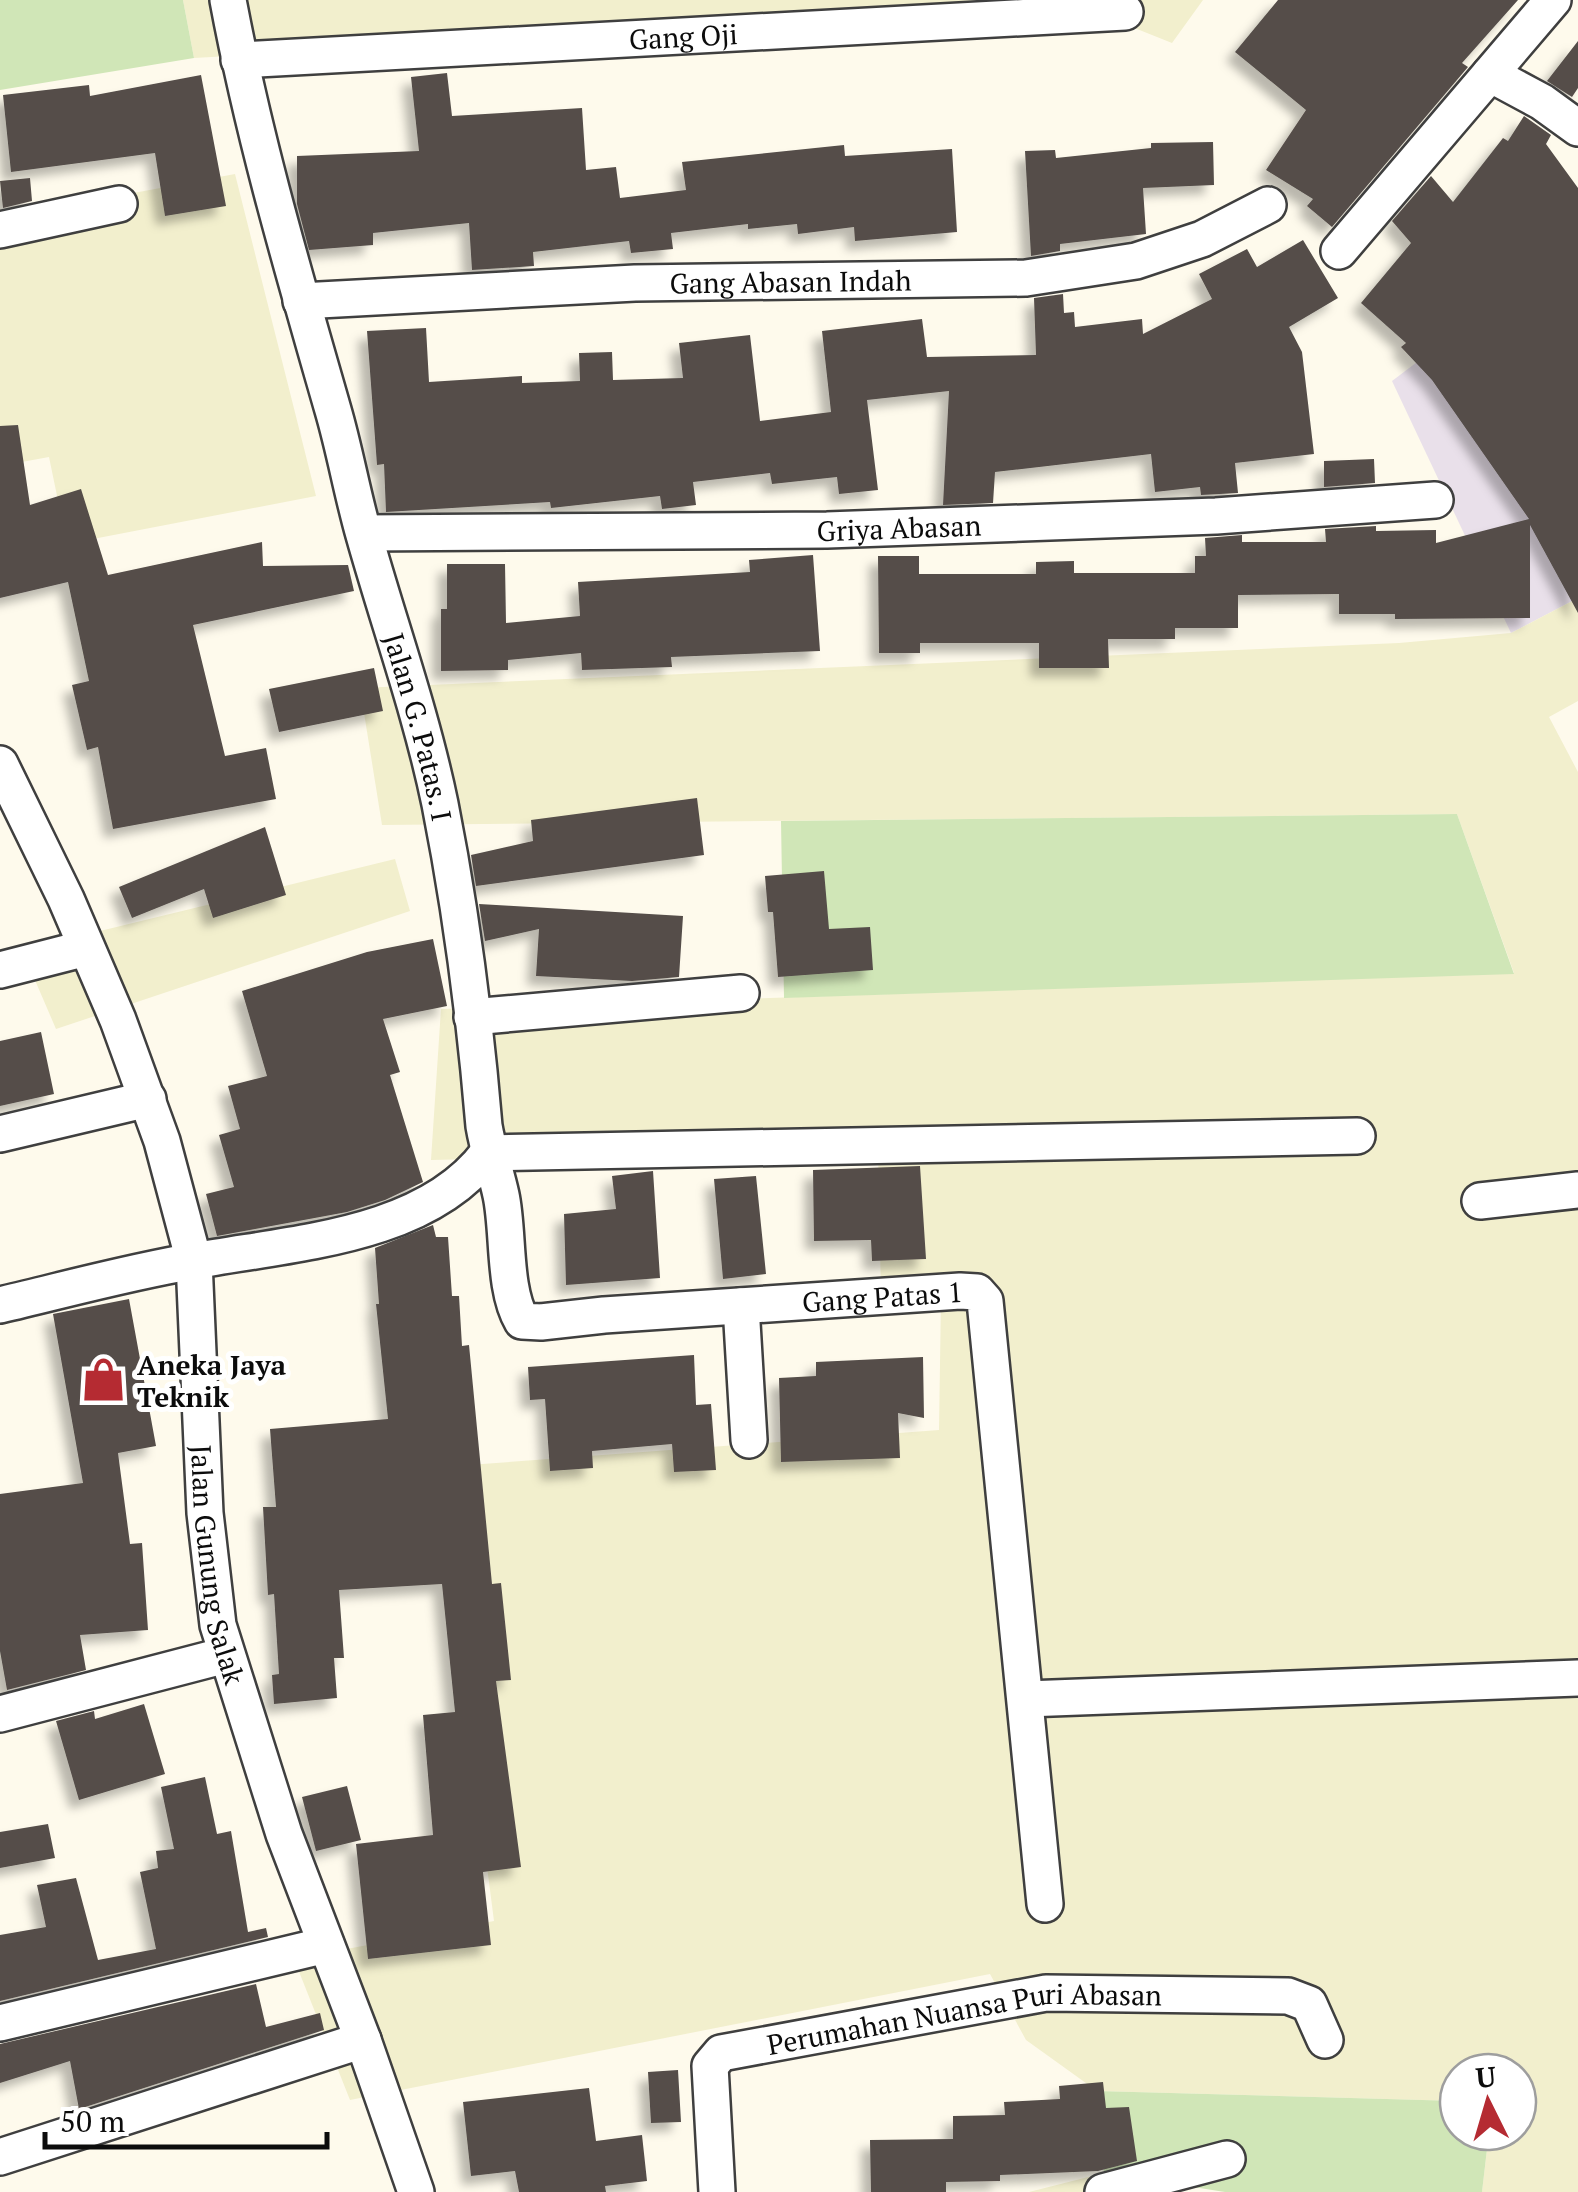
<svg xmlns="http://www.w3.org/2000/svg" width="1578" height="2192" viewBox="0 0 1578 2192" font-family="'PT Serif',serif">
<style>
.industrial{fill:#e9e0ea}
.farmland{fill:#f2efcd}
.green{fill:#d0e6b7}
.building{fill:#544d49;filter:url(#shadow)}
.lines{fill:none;stroke-linecap:round;stroke-linejoin:round}
.minor-casing{stroke:#3f3f3f;stroke-width:40}
.minor{stroke:#fff;stroke-width:35}
.labels{text-anchor:middle;dominant-baseline:central;stroke-width:10;stroke-linejoin:round;paint-order:stroke}
.street-label{font-size:28px;fill:#0c0c0c;stroke:#fff}
.poi-label{font-size:28px;font-weight:bold;fill:#0c0c0c;stroke:#fff;text-anchor:start}
</style>
<defs>
<filter id="shadow"><feDropShadow dx="-9" dy="9" stdDeviation="5" flood-color="#0004"/></filter>
</defs>
<rect width="100%" height="100%" fill="#fefaec"/>
<!-- industrial -->
<path class="industrial" d="M 1578,240 L 1578,598 L 1511,633 L 1392,381 Z"/>
<!-- farmland -->
<path class="farmland" d="M 183,0 L 1203,0 L 1172,43 L 1082,7 L 194,58 Z
M 235,174 L 316,496 L 67,544 L 49,457 L 0,466 L 0,218 Z
M 1578,598 L 1578,701 L 1549,717 L 1578,772 L 1578,2192 L 1482,2192 L 1489,2132 L 1518,2132 L 1518,2072 L 1458,2072 L 1458,2101 L 1097,2091 L 1026,2040 L 990,1974 L 350,2100 L 294,1959 L 494,1921 L 464,1688 L 455,1466 L 939,1430 L 941,1298 L 881,1296 L 878,1150 L 431,1160 L 441,1009 L 1514,973 L 1457,814 L 382,825 L 360,688 L 1399,643 L 1511,633 Z
M 395,859 L 410,911 L 56,1029 L 22,950 Z
M 1104,2173 L 1109,2192 L 1029,2192 Z"/>
<!-- green -->
<path class="green" d="M 0,0 L 183,0 L 194,58 L 0,90 Z
M 1457,814 L 1514,974 L 784,998 L 781,821 Z
M 1097,2091 L 1458,2101 L 1458,2132 L 1489,2132 L 1482,2192 L 1225,2192 L 1104,2173 Z"/>
<!-- building -->
<path class="building" d="M 1278,0 L 1518,0 L 1462,63 L 1468,67 L 1332,227 L 1307,206 L 1313,199 L 1266,170 L 1306,110 L 1235,52 Z
M 1578,41 L 1578,88 L 1572,97 L 1547,81 Z
M 447,73 L 452,116 L 582,108 L 586,170 L 616,167 L 620,198 L 686,190 L 682,162 L 844,145 L 845,156 L 952,149 L 957,232 L 855,241 L 854,227 L 798,234 L 797,224 L 748,229 L 748,224 L 671,233 L 673,249 L 631,253 L 629,241 L 533,252 L 534,266 L 472,270 L 469,223 L 373,233 L 373,245 L 309,250 L 297,204 L 297,156 L 419,151 L 411,77 Z
M 201,75 L 226,206 L 165,216 L 155,153 L 11,172 L 3,95 L 89,85 L 90,96 Z
M 1524,116 L 1551,135 L 1546,144 L 1578,188 L 1578,613 L 1530,525 L 1530,618 L 1395,619 L 1395,614 L 1339,614 L 1339,594 L 1238,595 L 1238,628 L 1175,628 L 1175,639 L 1108,639 L 1109,668 L 1039,668 L 1039,643 L 920,643 L 920,653 L 879,653 L 878,556 L 919,556 L 919,574 L 1036,574 L 1036,562 L 1074,561 L 1074,573 L 1195,573 L 1195,556 L 1206,556 L 1205,538 L 1242,535 L 1242,542 L 1326,542 L 1325,529 L 1376,526 L 1376,531 L 1436,530 L 1436,543 L 1529,519 L 1432,380 L 1401,347 L 1406,343 L 1361,303 L 1411,243 L 1392,221 L 1431,176 L 1453,202 L 1503,138 L 1508,141 Z
M 1213,142 L 1214,185 L 1143,188 L 1146,234 L 1060,244 L 1060,251 L 1031,256 L 1025,151 L 1055,150 L 1056,158 L 1151,148 L 1151,143 Z
M 30,178 L 32,201 L 3,208 L 0,181 Z
M 1303,240 L 1338,298 L 1289,327 L 1302,352 L 1314,454 L 1235,463 L 1238,493 L 1201,495 L 1200,487 L 1155,492 L 1151,454 L 995,472 L 993,503 L 943,505 L 949,391 L 867,400 L 878,490 L 839,494 L 837,477 L 772,484 L 770,473 L 693,482 L 696,505 L 662,509 L 660,496 L 551,508 L 550,502 L 386,512 L 384,464 L 377,465 L 367,331 L 426,328 L 429,382 L 522,376 L 522,383 L 580,381 L 579,353 L 612,352 L 613,380 L 683,378 L 679,343 L 750,335 L 760,421 L 831,412 L 822,331 L 922,319 L 927,357 L 1036,355 L 1034,298 L 1063,294 L 1064,313 L 1074,312 L 1075,327 L 1142,319 L 1143,334 L 1212,299 L 1199,274 L 1247,249 L 1257,267 Z
M 18,425 L 30,505 L 81,489 L 108,575 L 262,542 L 263,566 L 348,565 L 354,591 L 193,625 L 225,756 L 266,748 L 276,799 L 113,829 L 98,747 L 87,750 L 72,685 L 89,681 L 68,582 L 0,598 L 0,426 Z
M 1374,459 L 1375,483 L 1324,487 L 1324,461 Z
M 813,555 L 820,651 L 671,657 L 672,667 L 582,670 L 581,653 L 508,660 L 508,670 L 441,671 L 441,609 L 447,609 L 447,564 L 505,564 L 506,623 L 580,616 L 578,582 L 750,572 L 749,560 Z
M 374,668 L 383,711 L 279,732 L 269,689 Z
M 697,798 L 704,855 L 476,886 L 471,855 L 533,841 L 531,820 Z
M 265,827 L 286,895 L 213,918 L 204,889 L 132,918 L 119,887 Z
M 824,871 L 829,929 L 870,927 L 873,970 L 778,977 L 773,912 L 768,912 L 765,876 Z
M 479,904 L 683,916 L 679,977 L 632,981 L 536,976 L 539,929 L 485,941 Z
M 433,939 L 447,1006 L 383,1019 L 400,1072 L 390,1075 L 423,1182 L 385,1200 L 347,1212 L 217,1236 L 206,1194 L 234,1187 L 219,1135 L 240,1129 L 228,1086 L 267,1076 L 242,991 L 367,952 Z
M 41,1032 L 54,1094 L 0,1106 L 0,1041 Z
M 920,1166 L 926,1259 L 872,1261 L 871,1240 L 814,1241 L 813,1170 Z
M 653,1171 L 660,1278 L 566,1285 L 564,1214 L 616,1209 L 612,1176 Z
M 756,1176 L 766,1274 L 723,1279 L 714,1179 Z
M 433,1225 L 436,1237 L 448,1237 L 452,1296 L 459,1296 L 462,1346 L 469,1345 L 492,1584 L 501,1583 L 511,1680 L 496,1681 L 521,1867 L 483,1872 L 491,1945 L 368,1959 L 356,1844 L 433,1835 L 423,1715 L 455,1712 L 442,1584 L 339,1590 L 344,1658 L 334,1658 L 337,1698 L 274,1704 L 272,1675 L 279,1674 L 274,1594 L 268,1595 L 263,1507 L 276,1507 L 270,1429 L 388,1419 L 376,1304 L 379,1304 L 375,1248 Z
M 129,1299 L 156,1446 L 118,1453 L 130,1544 L 142,1543 L 148,1630 L 80,1635 L 86,1670 L 7,1690 L 0,1651 L 0,1494 L 83,1483 L 53,1314 Z
M 694,1355 L 696,1405 L 711,1404 L 716,1470 L 674,1472 L 672,1444 L 592,1451 L 593,1468 L 550,1471 L 545,1399 L 530,1400 L 528,1367 Z
M 923,1357 L 924,1418 L 898,1413 L 900,1458 L 781,1462 L 779,1378 L 816,1376 L 816,1362 Z
M 144,1704 L 165,1774 L 79,1800 L 56,1721 L 94,1711 L 95,1719 Z
M 205,1777 L 217,1834 L 231,1831 L 248,1932 L 266,1928 L 268,1937 L 0,2001 L 0,1935 L 46,1927 L 37,1885 L 76,1878 L 98,1960 L 156,1949 L 140,1872 L 158,1868 L 156,1851 L 174,1849 L 161,1787 Z
M 347,1786 L 361,1840 L 316,1851 L 302,1797 Z
M 48,1824 L 55,1858 L 0,1868 L 0,1832 Z
M 256,1984 L 266,2027 L 320,2013 L 324,2030 L 79,2109 L 70,2061 L 0,2083 L 0,2044 Z
M 678,2070 L 681,2122 L 651,2123 L 648,2072 Z
M 1103,2082 L 1106,2108 L 1129,2107 L 1137,2161 L 1098,2171 L 1000,2175 L 1000,2181 L 946,2182 L 946,2192 L 871,2192 L 870,2140 L 953,2139 L 953,2116 L 1005,2115 L 1004,2102 L 1060,2099 L 1059,2086 Z
M 589,2088 L 596,2141 L 642,2135 L 647,2181 L 605,2186 L 606,2192 L 519,2192 L 515,2171 L 471,2176 L 463,2102 Z"/>
<g class="lines">
<defs>
<g id="minor">
<path id="s1" d="M 228,0 C 254,139 294,274 333,410 C 345,451 352,493 364,535 C 389,624 421,712 440,804 C 461,910 475,1018 484,1126 C 488,1150 496,1172 501,1195 C 509,1232 503,1289 522,1321 L 541,1322 L 604,1315 L 960,1291 L 977,1292 L 985,1301 L 1045,1904"/>
<path id="s2" d="M 239,60 L 1125,12"/>
<path d="M 1490,74 L 1542,102 L 1578,128"/>
<path d="M 0,230 L 119,204"/>
<path d="M 1339,251 L 1553,0"/>
<path id="s3" d="M 301,301 L 635,283 L 1026,278 L 1136,261 L 1202,239 L 1268,205"/>
<path id="s4" d="M 364,533 L 827,530 L 1216,516 L 1435,500"/>
<path id="s5" d="M 0,764 L 66,899 L 118,1020 L 162,1141 L 194,1261 L 205,1513 L 218,1625 L 284,1834 L 363,2040 L 416,2192"/>
<path d="M 0,970 L 86,948"/>
<path d="M 472,1017 L 741,993"/>
<path d="M 0,1134 L 148,1099"/>
<path d="M 488,1153 L 1357,1136"/>
<path d="M 1480,1201 L 1578,1190"/>
<path d="M 0,1305 C 64,1290 129,1272 194,1261 C 289,1243 425,1238 488,1153"/>
<path d="M 741,1306 L 749,1440"/>
<path d="M 1026,1699 L 1578,1678"/>
<path d="M 0,1714 L 226,1655"/>
<path d="M 0,2023 L 326,1945"/>
<path d="M 0,2157 L 363,2040"/>
<path id="s6" d="M 717,2192 L 710,2066 L 721,2053 L 1046,1993 L 1288,1996 L 1309,2004 L 1325,2040"/>
<path d="M 1103,2192 L 1227,2159"/>
</g>
</defs>
<!-- minor casing -->
<use href="#minor" class="minor-casing"/>
<!-- minor -->
<use href="#minor" class="minor"/>
</g>
<!-- icons -->
<defs>
<symbol id="shop-bare" viewBox="-9 -9 18 18"><path d="M-5-2.5h2.3a2.7 3.5 0 0 1 5.4 0H5L5.5 6h-11ZM-1.5-2.5h3a1.5 2.3 0 0 0-3 0Z" fill="#b52b32" stroke="#fff" stroke-width="2.5" paint-order="stroke"/></symbol>
</defs>
<g fill-rule="evenodd">
<use href="#shop-bare" x="72" y="1348" width="63" height="63"/>
</g>
<g class="labels">
<!-- street labels -->
<g class="street-label">
<text stroke="none"><textPath href="#s2" startOffset="445">Gang Oji</textPath></text>
<text stroke="none"><textPath href="#s3" startOffset="490">Gang Abasan Indah</textPath></text>
<text stroke="none"><textPath href="#s4" startOffset="535">Griya Abasan</textPath></text>
<text stroke="none"><textPath href="#s1" startOffset="752">Jalan G. Patas. I</textPath></text>
<text stroke="none"><textPath href="#s1" startOffset="1718">Gang Patas 1</textPath></text>
<text stroke="none"><textPath href="#s5" startOffset="840">Jalan Gunung Salak</textPath></text>
<text stroke="none"><textPath href="#s6" startOffset="390">Perumahan Nuansa Puri Abasan</textPath></text>
</g>
<!-- poi labels -->
<g class="poi-label">
<text x="137" y="1364">Aneka Jaya<tspan x="137" dy="32">Teknik</tspan></text>
</g>
</g>
<!-- north arrow -->
<g transform="translate(1488 2102) rotate(355)"><circle r="48" fill="#ffffff" stroke="#9e9e9e" stroke-width="2.5"/>
<path d="M0-8L18 38L0 25L-18 38Z" fill="#b52b32"/>
<text y="-15" font-size="28" font-weight="bold" text-anchor="middle" fill="#0c0c0c">U</text>
</g>
<!-- scale -->
<path d="M45 2132v15h282v-15" fill="none" stroke="#0c0c0c" stroke-width="5"/>
<text x="60" y="2132" font-size="30" fill="#0c0c0c" stroke="#ffffff" stroke-width="8" paint-order="stroke">50 m</text>
</svg>
